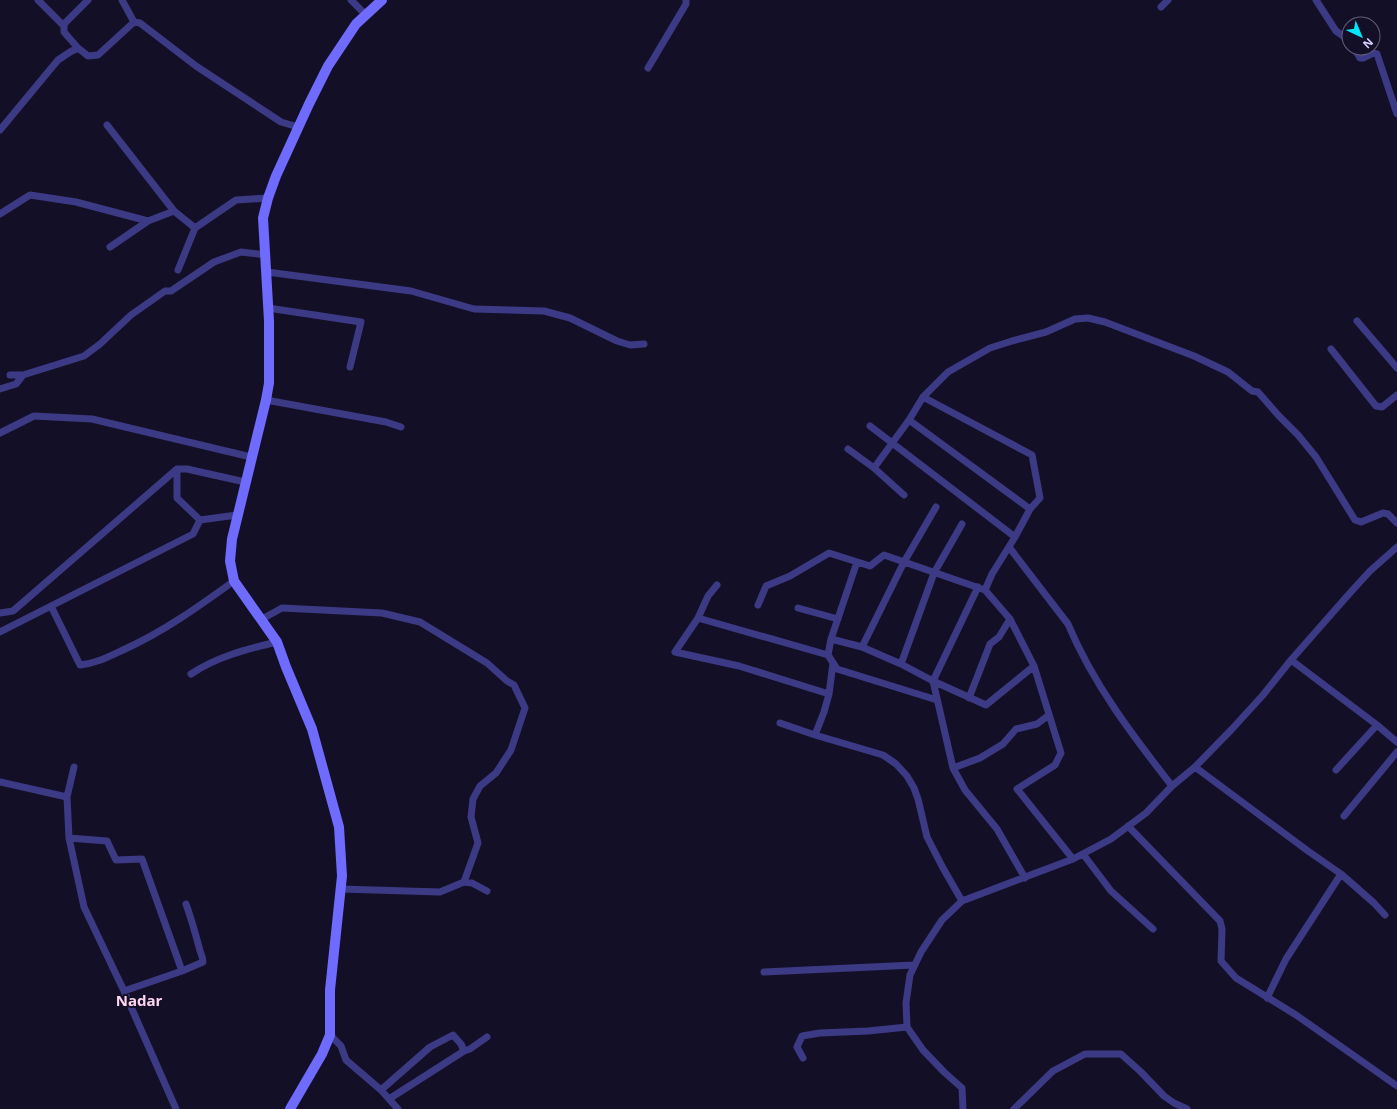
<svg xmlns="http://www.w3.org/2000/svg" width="1397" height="1109" viewBox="0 0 1397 1109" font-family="'Open Sans',sans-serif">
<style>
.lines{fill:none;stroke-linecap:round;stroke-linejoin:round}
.street{stroke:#3d3a85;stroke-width:7}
.secondary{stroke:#6f6bff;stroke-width:10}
.labels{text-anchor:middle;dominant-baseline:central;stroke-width:4;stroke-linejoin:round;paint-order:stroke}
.quarter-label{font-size:15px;font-weight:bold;fill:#ffd6f0;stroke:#130f26}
</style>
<rect width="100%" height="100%" fill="#130f26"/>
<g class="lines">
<!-- street -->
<path class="street" d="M 38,0 L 64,26
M 122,0 L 134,22
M 351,0 L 366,15
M 1316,0 L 1336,31 L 1349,40
M 1161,7 L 1168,0
M 78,48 L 64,32 L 64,24 L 88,0
M 1354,48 L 1360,58 L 1363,58 L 1373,53 L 1377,54 L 1397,114
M 648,68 L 686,4 L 686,0
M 107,125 L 174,211
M 0,130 L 58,60 L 70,52 L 78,48 L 88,56 L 98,55 L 134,22 L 140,23 L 196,66 L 281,122 L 298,127
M 0,214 L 30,195 L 76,202 L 148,221 L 174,211 L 195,228 L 236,200 L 268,198
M 110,247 L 148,221
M 178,270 L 195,228
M 267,272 L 411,291 L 474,309 L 544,311 L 570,318 L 617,341 L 630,345 L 644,344
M 268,308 L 361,322 L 350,367
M 1357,321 L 1397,368
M 1331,349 L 1376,406 L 1382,407 L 1397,395
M 10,375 L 23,375
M 0,389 L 16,384 L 23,375 L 84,356 L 100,344 L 131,315 L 165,291 L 171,291 L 214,262 L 241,252 L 266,255
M 923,397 L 1032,455 L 1040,498 L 1030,509
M 266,400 L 386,422 L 401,427
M 909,420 L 923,397 L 948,372 L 990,348 L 1012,341 L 1046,332 L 1075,319 L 1088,318 L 1105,322 L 1194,356 L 1228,372 L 1252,391 L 1258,392 L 1279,416 L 1298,435 L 1316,457 L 1355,520 L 1361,522 L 1383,513 L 1388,514 L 1397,523
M 870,426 L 1015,537 L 992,574 L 985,590
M 0,433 L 34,416 L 92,419 L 251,457
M 848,449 L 874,468
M 177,469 L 177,498 L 200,520
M 904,495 L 874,468 L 909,420 L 1030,509 L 1015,537
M 1009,547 L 1068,624 C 1093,684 1133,736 1172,786
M 717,585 L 708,596 L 698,618 L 675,652 L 739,666 L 829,694 L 824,712 L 815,735 L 883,755 L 896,764 L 907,776 L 914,788 L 918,799 L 927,837 L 943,868 L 962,901
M 978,587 L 933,681 L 953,768 L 965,790 L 997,829 L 1025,878
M 758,605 L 766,586 L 790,576 L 829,553 L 870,566 L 884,555 L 985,590 L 1010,619 L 1034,666 L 1061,753 L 1055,765 L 1017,789 L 1073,859
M 51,606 L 80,665 C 97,663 108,657 123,650 C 163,632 198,607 234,581
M 798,608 L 838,619
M 0,613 L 13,611 L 177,469 L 187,469 L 245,482
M 698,618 L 828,655 L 831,639 L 862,647 L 901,664 L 933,681 L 986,705 L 1034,666
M 262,619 L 282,608 L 382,613 L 420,622 L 487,663 L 507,681 L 514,685 L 525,708 L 511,750 L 496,773 L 480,786 L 473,799 L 471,817 L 478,843 L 464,882
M 0,632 L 193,534 L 200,520 L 237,515
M 831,639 L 857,562
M 862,647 L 904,562 L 936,507
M 828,655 L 837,669 L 937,700
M 1291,660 L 1377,725 L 1397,742
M 901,664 L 934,573 L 962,524
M 191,674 C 216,657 247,649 277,642
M 829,694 L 833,663
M 969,698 L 990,644 L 999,637 L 1010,619
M 780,723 L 815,735
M 74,767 L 67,797 L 69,838 L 84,907 L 124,991 L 176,1109
M 1195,767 L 1308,851 L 1341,874 L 1374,903 L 1385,915
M 953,768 L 980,758 L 1003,744 L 1016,729 L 1037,724 L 1049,715
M 1336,770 L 1377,725
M 0,782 L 67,797
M 1344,816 L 1397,752
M 1128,826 L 1220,921 L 1222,929 L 1221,961 L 1236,978 L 1296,1015 L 1397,1086
M 69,838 L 107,841 L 116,860 L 142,859 L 182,971
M 1083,854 L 1111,891 L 1153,929
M 340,889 L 440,892 L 464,882 L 472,883 L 487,891
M 764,972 L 914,965
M 124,991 L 182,971 L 203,962 C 203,956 200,953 199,947 C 195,932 191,918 186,904
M 1267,998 L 1286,959 L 1341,874
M 330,1035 L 341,1046 L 346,1060 L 381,1090 L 398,1109
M 803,1058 L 797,1047 L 802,1036 L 820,1033 L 868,1031 L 907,1027
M 381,1090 L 430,1047 L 453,1035 L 461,1044 L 464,1051
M 389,1099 L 464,1051 L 470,1049 L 487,1037
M 963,1109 L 962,1088 L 944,1072 L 923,1050 L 907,1027 L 906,1003 L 910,975 L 921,952 L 942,920 L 962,901 L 1073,859 L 1111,839 L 1146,813 L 1172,786 L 1195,767 L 1232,729 L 1263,695 L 1291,660 L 1349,594 L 1370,571 L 1397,547
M 1014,1109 L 1053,1071 L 1085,1054 L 1121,1054 L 1141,1072 L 1164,1096 L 1174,1103 L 1187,1109"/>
<!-- secondary -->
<path class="secondary" d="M 290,1109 L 322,1054 L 330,1035 L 330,990 L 342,876 L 339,827 L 312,729 L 286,667 L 277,642 L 234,581 L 230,561 L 232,539 L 266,400 L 269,383 L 269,321 L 263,218 L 268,198 L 276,176 L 309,104 L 328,66 L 356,24 L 382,0"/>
</g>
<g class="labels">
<!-- quarter labels -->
<g class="quarter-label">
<text x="139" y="1000">Nadar</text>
</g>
</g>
<!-- north arrow -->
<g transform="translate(1361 36) rotate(136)"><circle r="19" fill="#130f26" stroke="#625e7d"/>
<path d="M0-3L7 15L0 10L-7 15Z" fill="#00e5ff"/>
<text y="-6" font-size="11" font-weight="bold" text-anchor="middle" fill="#d9d4ff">N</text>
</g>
</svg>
